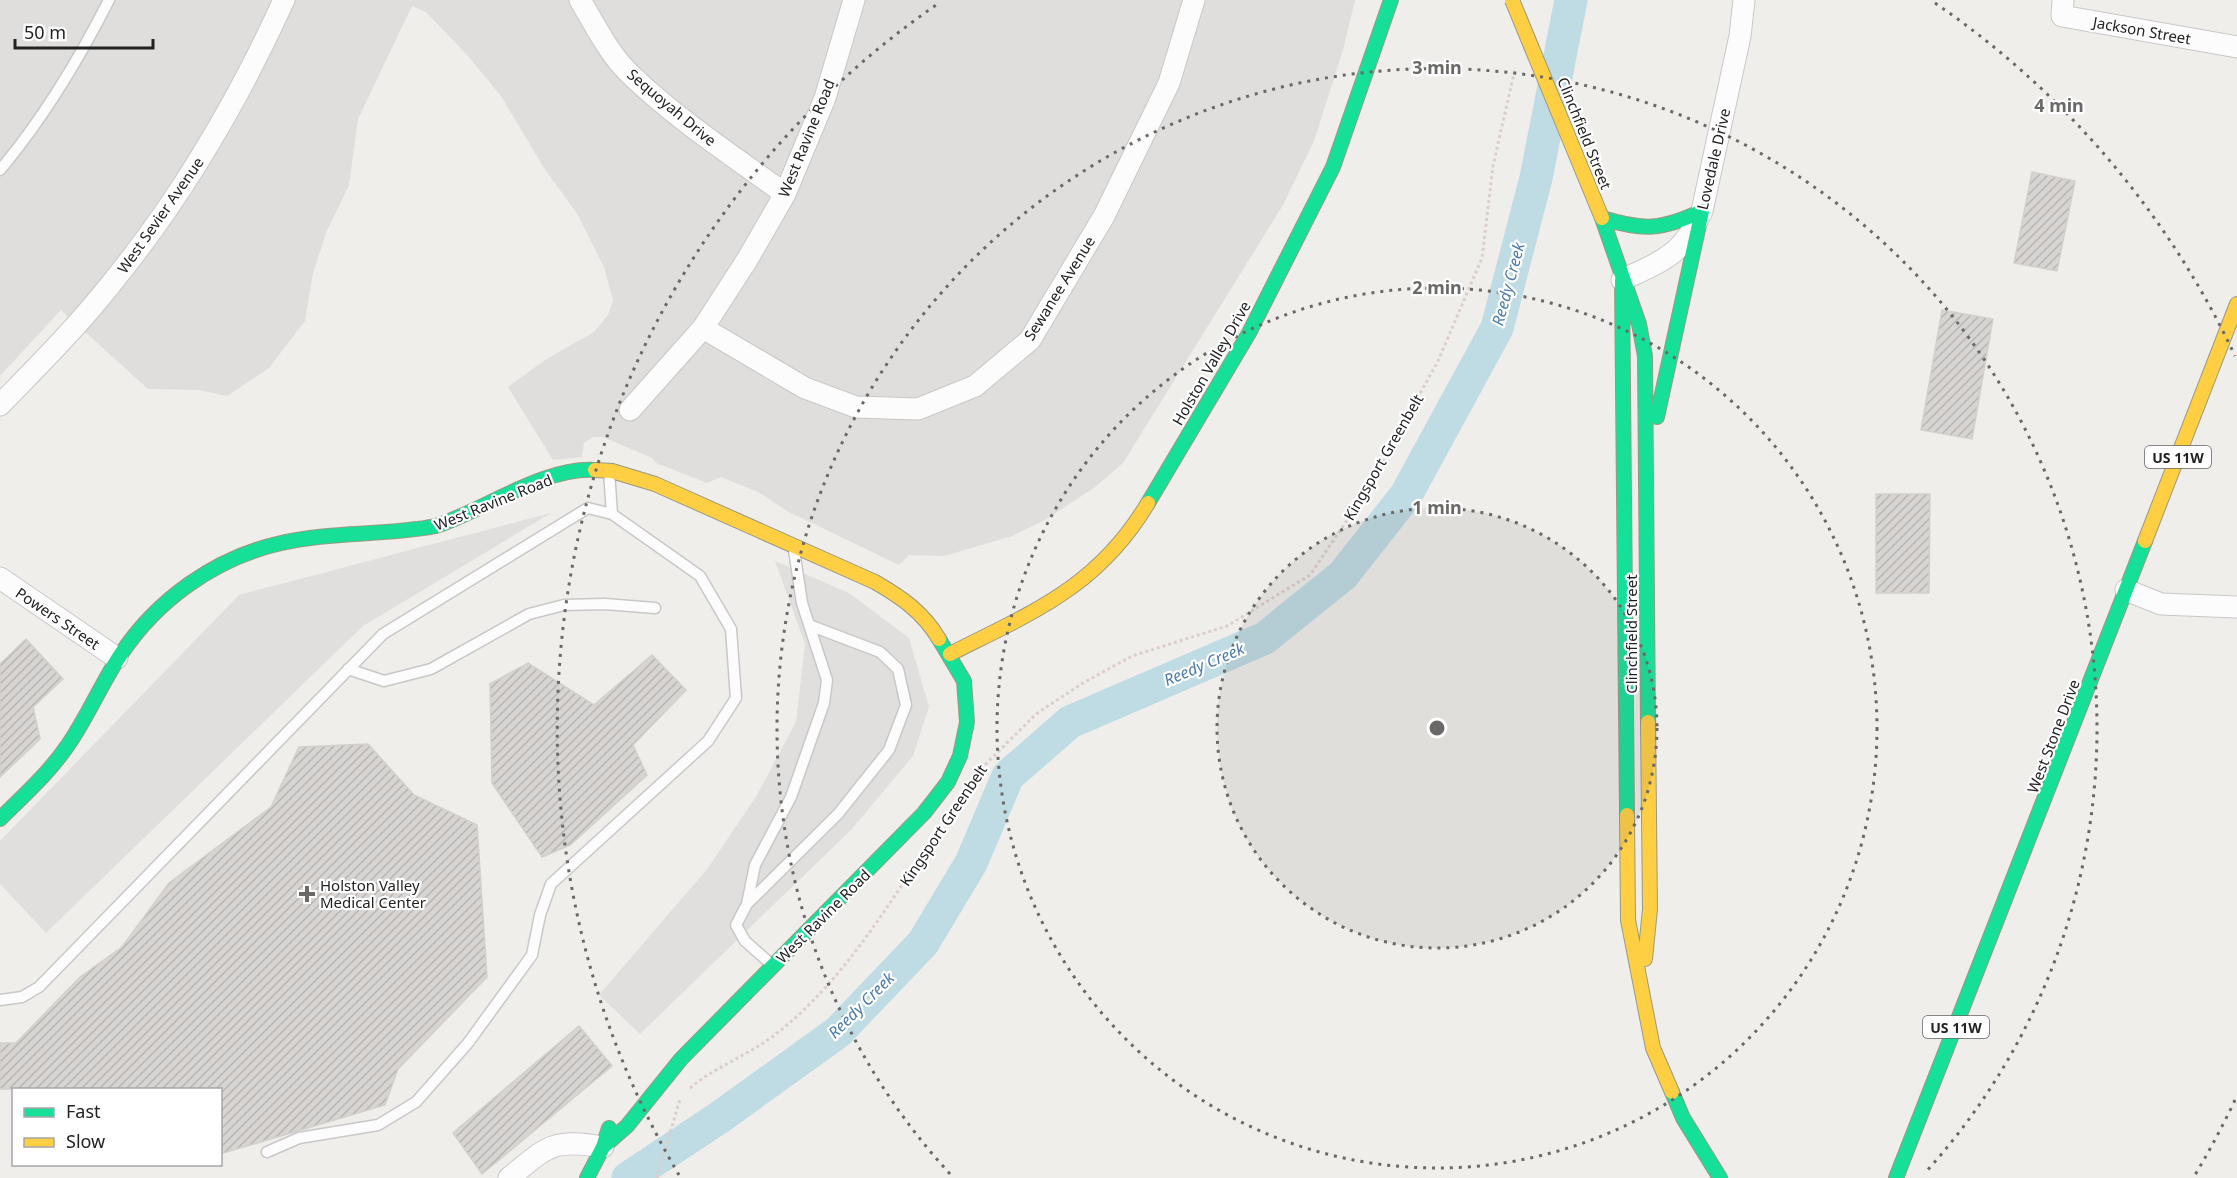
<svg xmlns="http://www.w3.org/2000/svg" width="2237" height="1178" viewBox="0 0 2237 1178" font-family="'Noto Sans',sans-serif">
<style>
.residential{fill:#dfdedc}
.parking{fill:#e0dfde}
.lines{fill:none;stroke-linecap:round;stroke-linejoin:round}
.river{stroke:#bfdbe3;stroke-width:33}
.building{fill:url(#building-hatch);stroke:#d3d0cc;stroke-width:1.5}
.lane-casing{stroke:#c9c8c7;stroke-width:13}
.street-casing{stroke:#c9c8c7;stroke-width:23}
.fast-casing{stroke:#999a82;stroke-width:16}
.slow-casing{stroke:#999a82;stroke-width:16}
.path{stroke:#dccecd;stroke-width:3;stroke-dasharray:3 3;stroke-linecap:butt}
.lane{stroke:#fdfcfc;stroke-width:10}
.street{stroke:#fdfcfc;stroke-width:21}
.fast{stroke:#16e098;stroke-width:14}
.slow{stroke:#ffcf43;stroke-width:14}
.slow-bridge-casing{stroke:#999a82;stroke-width:16;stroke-linecap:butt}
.slow-bridge{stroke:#ffcf43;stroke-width:14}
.ring{fill:none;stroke:#6a6968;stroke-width:3;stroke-dasharray:3 6}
.poi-dot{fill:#6a6968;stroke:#fff;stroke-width:2}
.labels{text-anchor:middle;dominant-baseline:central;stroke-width:4.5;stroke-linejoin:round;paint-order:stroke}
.shield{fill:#fff;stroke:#646464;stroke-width:1.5}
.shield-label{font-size:14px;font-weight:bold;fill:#222}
.street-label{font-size:15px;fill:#222;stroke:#fff}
.poi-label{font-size:15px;fill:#222;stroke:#fff;text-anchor:start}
.water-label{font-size:16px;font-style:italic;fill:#4a7aab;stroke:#fff}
.centre{fill:#6a6968;stroke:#fff;stroke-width:3}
.ring-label{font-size:18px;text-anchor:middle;font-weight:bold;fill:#6a6968;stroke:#fff;stroke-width:4.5;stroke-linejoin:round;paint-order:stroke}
</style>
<defs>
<pattern id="building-hatch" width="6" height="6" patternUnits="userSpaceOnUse" patternTransform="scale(1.5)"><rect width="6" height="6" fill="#d7d4d2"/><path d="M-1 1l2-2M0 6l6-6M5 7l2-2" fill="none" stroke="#b8b6b4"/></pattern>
</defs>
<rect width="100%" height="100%" fill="#f0eeeb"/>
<!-- residential -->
<path class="residential" d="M 0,0 L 1355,0 L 1343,50 L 1314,141 L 1283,205 L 1123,463 L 1094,488 L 1043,521 L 1012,536 L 944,556 L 909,555 L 899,565 L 787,511 L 758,492 L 721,477 L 707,483 L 656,463 L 652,458 L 603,437 L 593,437 L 584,443 L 582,457 L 553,460 L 508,387 L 545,360 L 594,332 L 608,315 L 613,300 L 604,267 L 578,215 L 544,168 L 501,96 L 468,56 L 426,12 L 412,6 L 358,119 L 349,185 L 326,233 L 313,273 L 305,321 L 269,368 L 227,396 L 199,390 L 148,389 L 61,310 L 0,376 Z"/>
<!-- parking -->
<path class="parking" d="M 551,513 L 363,626 L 46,933 L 0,884 L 0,841 L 239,595 Z
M 775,561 L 849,593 L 909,638 L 929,707 L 913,756 L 851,830 L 640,1034 L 599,995 L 708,868 L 757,795 L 796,722 L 805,644 Z"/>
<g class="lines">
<!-- river -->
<path class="river" d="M 628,1178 L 720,1117 L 838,1032 L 923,943 L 971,863 L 1008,776 L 1070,722 L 1265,638 L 1343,575 L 1406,495 L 1497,328 L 1536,178 L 1571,0"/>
</g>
<!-- building -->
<path class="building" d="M 2032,172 L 2075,181 L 2057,271 L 2014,263 Z
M 1942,310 L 1993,319 L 1972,439 L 1921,430 Z
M 1876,494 L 1930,494 L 1929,593 L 1876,593 Z
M 26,639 L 63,679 L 33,707 L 40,739 L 0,777 L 0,664 Z
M 652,655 L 686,690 L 633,745 L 647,775 L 570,845 L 542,857 L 492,783 L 490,684 L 528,663 L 594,705 Z
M 368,744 L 414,795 L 477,825 L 487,977 L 398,1069 L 385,1105 L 220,1154 L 220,1089 L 0,1089 L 0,1043 L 16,1043 L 80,977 L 122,947 L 169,883 L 271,807 L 299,747 Z
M 579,1026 L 612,1066 L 482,1174 L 453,1133 Z"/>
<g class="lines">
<defs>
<path id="lane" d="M 0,170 C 43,119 79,59 109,0
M 348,669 L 384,681 L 431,669 L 529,614 L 564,605 L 605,604 L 655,608
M 747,904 L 838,814 L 889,750 L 906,705 L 898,669 L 880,652 L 809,625
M 772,965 L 745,941 L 736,925 L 747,904 L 755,865 L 791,797 L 824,703 L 827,680 L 802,603 L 794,550
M 0,1000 L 22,997 L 39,987 L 383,634 L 588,508 L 612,514
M 267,1152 L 299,1138 L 378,1125 L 416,1102 L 468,1043 L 532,955 L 540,915 L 551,884 L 708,741 L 736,698 L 731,629 L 700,576 L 612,514 L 609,471"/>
<path id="street" d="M 580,0 C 595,25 610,56 632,76 C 678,120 733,156 785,194
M 2063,0 L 2062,16 L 2237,47
M 1622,280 C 1664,260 1683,255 1702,211 L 1740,36 L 1744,0
M 703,328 L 805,388 L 856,407 L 918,409 L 975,386 L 1030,340 L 1104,216 L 1169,83 L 1194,0
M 0,405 C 38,366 77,327 111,284 C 181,198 238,101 284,0
M 630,410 L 703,328 L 747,260 L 785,194 L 825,98 L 854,0
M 0,578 L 117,658
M 2126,590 L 2161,604 L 2237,607
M 509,1178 C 547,1147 552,1138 603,1147"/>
<path id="fast" d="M 1602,218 L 1639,324 L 1645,356 L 1648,722
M 1602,218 C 1644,231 1662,230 1702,211
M 1622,280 L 1627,815
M 1657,417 L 1702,211
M 1148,503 L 1249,333 L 1333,167 L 1391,0
M 0,819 C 24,795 49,773 68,745 C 88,716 101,684 121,654 C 157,600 214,559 277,544 C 329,531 384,536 436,526 C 485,510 543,467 595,470
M 1672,1092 L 1683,1118 L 1720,1178
M 603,1147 L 627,1126 L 681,1059 L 924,813 L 948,782 L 960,756 L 967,722 L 964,681 L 939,639
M 587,1178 L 603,1147 L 609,1128
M 1896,1178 L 2145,541"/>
<path id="slow" d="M 595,470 L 612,471 L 655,484 L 875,582 C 901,597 923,612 939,639
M 2145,541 L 2237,304
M 950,654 C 1033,612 1098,587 1148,503
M 1627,815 L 1628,920 L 1653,1048 L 1672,1092
M 1645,959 L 1650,909 L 1648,722"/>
</defs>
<!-- lane casing -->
<use href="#lane" class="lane-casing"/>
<!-- street casing -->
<use href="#street" class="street-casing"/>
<!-- fast casing -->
<use href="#fast" class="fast-casing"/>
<!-- slow casing -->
<use href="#slow" class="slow-casing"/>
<!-- path -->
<path class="path" d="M 981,769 L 1036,714 L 1083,683 L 1132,656 L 1227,626 L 1310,575 L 1364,495 L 1438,361 L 1482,258 L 1493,166 L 1515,69
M 690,1088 C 715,1067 746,1056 772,1037 C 841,985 885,909 933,839
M 657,1178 L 680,1099"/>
<!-- lane -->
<use href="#lane" class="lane"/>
<!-- street -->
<use href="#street" class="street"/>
<!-- fast -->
<use href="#fast" class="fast"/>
<!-- slow -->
<use href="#slow" class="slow"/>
<defs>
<path id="slow-bridge" d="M 1512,0 L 1602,218"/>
</defs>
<!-- slow-bridge casing -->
<use href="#slow-bridge" class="slow-bridge-casing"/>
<!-- slow-bridge -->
<use href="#slow-bridge" class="slow-bridge"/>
</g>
<!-- distance rings -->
<circle cx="1437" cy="728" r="220" fill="#6a6968" fill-opacity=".12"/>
<g class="ring">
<circle cx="1437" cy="728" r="220"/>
<circle cx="1437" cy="728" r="440"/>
<path d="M950 1174A660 660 0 1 1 1924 1174"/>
<path d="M2235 1100A880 880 0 0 1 2195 1175M679 1175A880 880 0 0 1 939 3M1935 3A880 880 0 0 1 2235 356"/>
</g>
<!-- markers -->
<path class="poi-dot" d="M304 885h6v6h6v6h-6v6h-6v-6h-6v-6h6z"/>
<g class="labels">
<!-- shield labels -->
<g class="shield">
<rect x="2145" y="446" width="66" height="22" rx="4.5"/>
<rect x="1923" y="1016" width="66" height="22" rx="4.5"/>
</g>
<g class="shield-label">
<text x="2178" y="457">US 11W</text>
<text x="1956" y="1027">US 11W</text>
</g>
<!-- street labels -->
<g class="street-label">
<text transform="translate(2142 30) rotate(10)">Jackson Street</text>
<text transform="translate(672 107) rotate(40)">Sequoyah Drive</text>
<text transform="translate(1585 133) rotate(68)">Clinchfield Street</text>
<text transform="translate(806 138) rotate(-68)">West Ravine Road</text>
<text transform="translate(1713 159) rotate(-77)">Lovedale Drive</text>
<text transform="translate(160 215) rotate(-55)">West Sevier Avenue</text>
<text transform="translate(1059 288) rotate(-58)">Sewanee Avenue</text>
<text transform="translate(1211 363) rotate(-60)">Holston Valley Drive</text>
<text transform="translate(1383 457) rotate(-60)">Kingsport Greenbelt</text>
<text transform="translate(493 502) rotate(-22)">West Ravine Road</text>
<text transform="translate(58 618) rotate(34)">Powers Street</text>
<text transform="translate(1631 634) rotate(-90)">Clinchfield Street</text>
<text transform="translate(2053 736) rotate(-69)">West Stone Drive</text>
<text transform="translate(943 825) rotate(-56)">Kingsport Greenbelt</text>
<text transform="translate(823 916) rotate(-45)">West Ravine Road</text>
</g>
<!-- poi labels -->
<g class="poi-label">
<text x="320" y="885">Holston Valley<tspan x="320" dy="17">Medical Center</tspan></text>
</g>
<!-- water labels -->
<g class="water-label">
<text transform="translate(1508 284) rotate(-75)">Reedy Creek</text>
<text transform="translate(1204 664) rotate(-23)">Reedy Creek</text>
<text transform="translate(861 1005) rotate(-45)">Reedy Creek</text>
</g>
</g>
<circle cx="1437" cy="728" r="9" class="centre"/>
<g class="ring-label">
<text x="1437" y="74">3 min</text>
<text x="2059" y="112">4 min</text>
<text x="1437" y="294">2 min</text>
<text x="1437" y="514">1 min</text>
</g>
<!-- legend -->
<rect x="12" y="1088" width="210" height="78" fill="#ffffff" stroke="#a7a7a7" stroke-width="1.5"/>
<rect x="24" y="1108" width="30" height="9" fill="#16e098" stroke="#a7a7a7" stroke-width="1.5"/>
<text x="66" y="1118" font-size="18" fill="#222222">Fast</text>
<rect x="24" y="1138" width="30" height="9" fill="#ffcf43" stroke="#a7a7a7" stroke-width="1.5"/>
<text x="66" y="1148" font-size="18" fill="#222222">Slow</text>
<!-- scale -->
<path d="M15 39v9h138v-9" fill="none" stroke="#222222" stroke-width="3"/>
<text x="24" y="39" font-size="18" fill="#222222" stroke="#ffffff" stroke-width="4.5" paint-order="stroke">50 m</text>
</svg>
